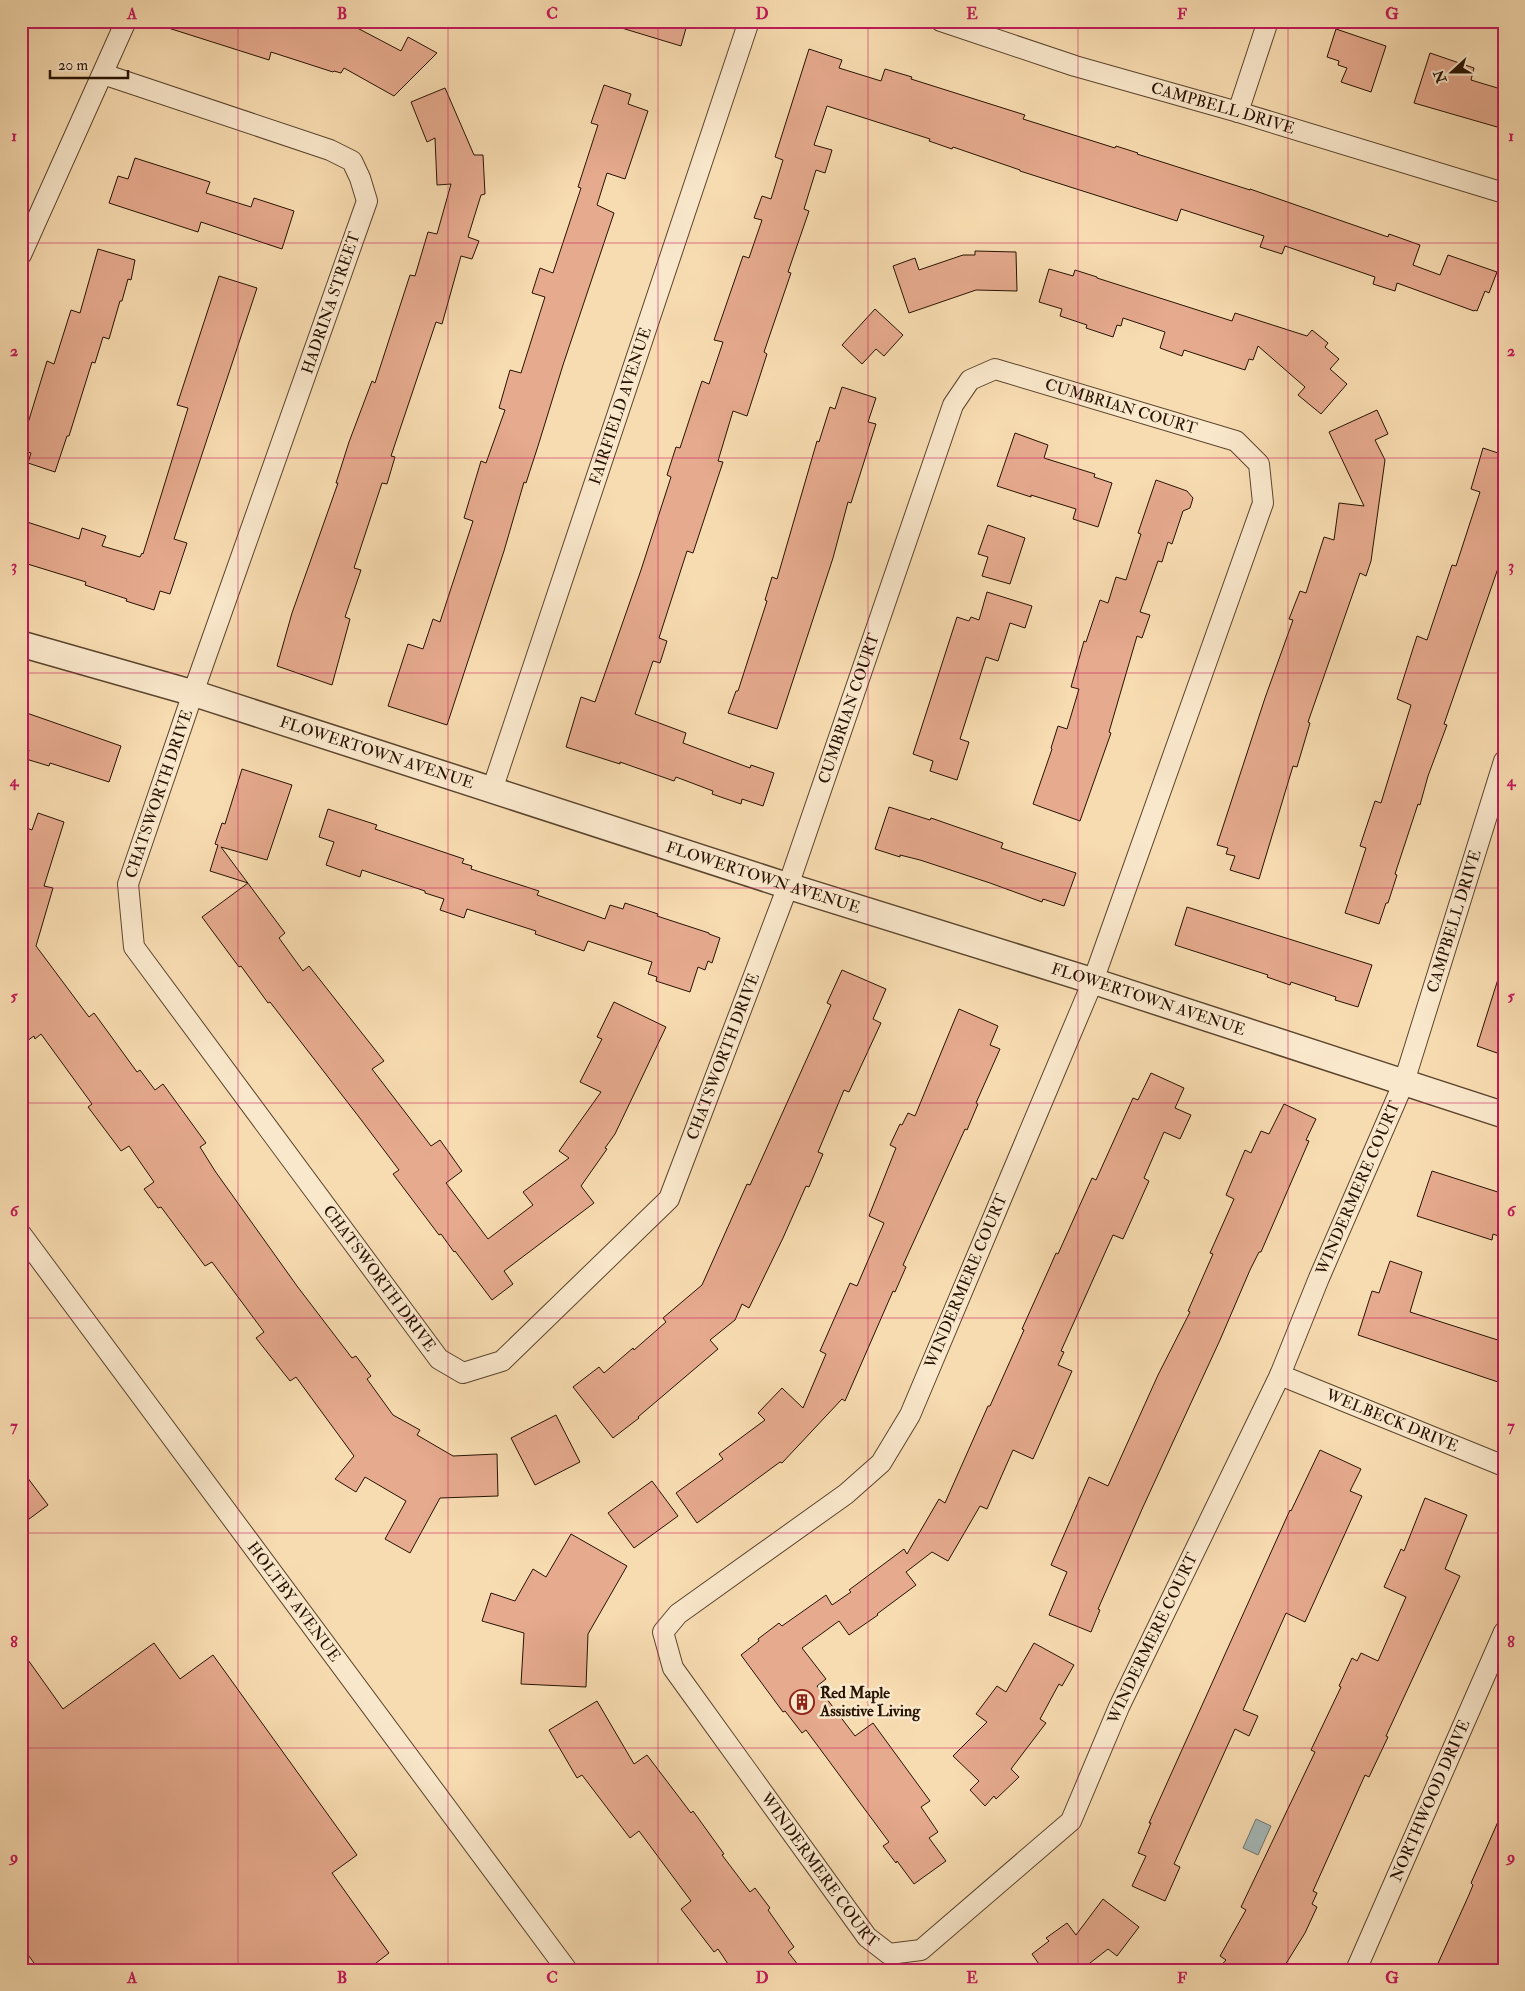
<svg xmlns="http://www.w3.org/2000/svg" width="1525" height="1991" viewBox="0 0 1525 1991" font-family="'IM FELL Double Pica',serif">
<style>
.water{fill:#a4b8b8;stroke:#72766f}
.building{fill:#e6aa8e;stroke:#271301}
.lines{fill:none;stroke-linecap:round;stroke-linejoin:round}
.minor-casing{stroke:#5b452d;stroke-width:22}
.tertiary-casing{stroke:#5b452d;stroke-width:28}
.minor{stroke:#fae8cc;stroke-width:20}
.tertiary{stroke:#fae8cc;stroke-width:25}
.grid{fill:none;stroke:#c2185b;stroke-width:1;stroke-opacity:0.55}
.labels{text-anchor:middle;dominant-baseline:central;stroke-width:5;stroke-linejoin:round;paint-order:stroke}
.street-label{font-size:16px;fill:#271301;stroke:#fae8cc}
.poi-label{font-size:16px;font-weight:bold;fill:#271301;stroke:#fae8cc;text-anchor:start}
.neatline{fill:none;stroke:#c2185b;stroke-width:2}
.grid-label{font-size:16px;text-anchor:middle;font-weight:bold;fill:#c2185b}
</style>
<rect width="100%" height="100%" fill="#f8dcb1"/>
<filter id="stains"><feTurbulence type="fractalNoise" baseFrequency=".004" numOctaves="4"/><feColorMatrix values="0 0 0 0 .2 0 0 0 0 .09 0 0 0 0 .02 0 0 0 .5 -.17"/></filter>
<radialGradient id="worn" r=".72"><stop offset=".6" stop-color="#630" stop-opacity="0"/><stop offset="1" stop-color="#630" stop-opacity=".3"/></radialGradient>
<!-- water -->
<path class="water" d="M 1256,1819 L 1271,1826 L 1258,1855 L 1243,1848 Z"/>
<!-- building -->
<path class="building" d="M 162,21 L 344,21 L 401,51 L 408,37 L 437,53 L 394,96 L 344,68 L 341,73 L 334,71 L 333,72 L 271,52 L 269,60 L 162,26 Z
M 616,21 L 688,21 L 681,46 L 615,26 Z
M 1336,29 L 1386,46 L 1371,92 L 1341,82 L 1347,68 L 1338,65 L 1339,61 L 1327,57 Z
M 809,49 L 842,60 L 839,68 L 881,81 L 885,69 L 912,77 L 911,79 L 1025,115 L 1023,119 L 1115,148 L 1116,146 L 1138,153 L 1137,154 L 1250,190 L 1250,189 L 1388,237 L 1389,234 L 1420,245 L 1413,265 L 1440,275 L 1448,255 L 1497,272 L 1489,293 L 1485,291 L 1477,311 L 1475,310 L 1474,311 L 1397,283 L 1395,291 L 1373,284 L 1375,277 L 1285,246 L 1282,254 L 1260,247 L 1264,236 L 1181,209 L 1177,221 L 1020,171 L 1020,170 L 953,147 L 952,149 L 929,141 L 930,139 L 827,106 L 814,145 L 832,150 L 825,173 L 816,170 L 804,209 L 809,211 L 788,272 L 791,273 L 764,352 L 767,354 L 747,416 L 733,411 L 718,461 L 723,462 L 693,553 L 687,551 L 659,638 L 667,641 L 660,663 L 653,661 L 635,714 L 686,733 L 683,743 L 750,768 L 751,765 L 774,773 L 763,806 L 742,799 L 741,804 L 712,794 L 713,791 L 676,777 L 674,781 L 620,762 L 620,764 L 566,747 L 581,697 L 595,702 L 641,570 L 671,477 L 667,475 L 676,447 L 680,448 L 702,381 L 709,384 L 723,342 L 714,340 L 743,256 L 749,258 L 762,220 L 754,218 L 762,196 L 771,199 L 783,160 L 775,157 Z
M 1430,53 L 1474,68 L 1471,80 L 1504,90 L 1504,129 L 1414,103 Z
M 604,85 L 631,94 L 628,104 L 648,111 L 625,179 L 607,173 L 597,205 L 614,213 L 563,365 L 538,446 L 526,483 L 524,482 L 504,551 L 447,725 L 388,706 L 408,644 L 423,649 L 433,619 L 440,622 L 473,521 L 464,518 L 481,461 L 486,463 L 505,410 L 499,408 L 510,370 L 521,373 L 545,297 L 532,293 L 540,268 L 553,273 L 581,188 L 578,187 L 598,125 L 591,123 Z
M 445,88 L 474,155 L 483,155 L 485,194 L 481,195 L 468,237 L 479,241 L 472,259 L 461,256 L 442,324 L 436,322 L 391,456 L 395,457 L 387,484 L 382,483 L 354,568 L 361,570 L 345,617 L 350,619 L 332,685 L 277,666 L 292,613 L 338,483 L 336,483 L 349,442 L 372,381 L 375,383 L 410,275 L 415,276 L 428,232 L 437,234 L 451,184 L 437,185 L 435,138 L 427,142 L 411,102 Z
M 135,158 L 210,182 L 206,193 L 251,207 L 254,198 L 294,211 L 282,249 L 201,222 L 198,232 L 109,203 L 118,176 L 128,179 Z
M 98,249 L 135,260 L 131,280 L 128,279 L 122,301 L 120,301 L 109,339 L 103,337 L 95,363 L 92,362 L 69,436 L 67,436 L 55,472 L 28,463 L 31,453 L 21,450 L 21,420 L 28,423 L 47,361 L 54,364 L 71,310 L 80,313 Z
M 975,251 L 1016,252 L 1017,291 L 976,290 L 909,313 L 893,266 L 915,258 L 919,270 L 963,255 L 975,255 Z
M 1049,269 L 1073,276 L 1075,270 L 1097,277 L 1097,278 L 1232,321 L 1235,313 L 1307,336 L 1312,330 L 1328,343 L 1325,347 L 1339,359 L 1330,369 L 1347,384 L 1321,414 L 1298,395 L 1305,387 L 1258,346 L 1253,360 L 1249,359 L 1245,370 L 1184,350 L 1182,356 L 1160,348 L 1165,332 L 1123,318 L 1121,326 L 1117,325 L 1113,337 L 1086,328 L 1087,325 L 1060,316 L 1062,309 L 1039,302 Z
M 219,276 L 257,288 L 174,539 L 187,543 L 170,594 L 160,591 L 154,610 L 126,601 L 127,599 L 85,585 L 86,582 L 21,562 L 21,520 L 79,539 L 82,528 L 106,536 L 102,546 L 140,557 L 142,553 L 143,554 L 188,408 L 177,405 Z
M 875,309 L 903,335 L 884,356 L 876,349 L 862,364 L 842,345 Z
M 842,387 L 876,398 L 868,422 L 876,424 L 851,503 L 848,502 L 833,558 L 777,729 L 728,713 L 736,691 L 738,691 L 767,601 L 765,600 L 772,577 L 777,579 L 817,441 L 819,442 L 830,407 L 835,409 Z
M 1377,410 L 1388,434 L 1375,440 L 1385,460 L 1371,561 L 1366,576 L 1360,573 L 1308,722 L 1310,723 L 1297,767 L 1293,766 L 1259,879 L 1230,870 L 1235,856 L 1226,854 L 1228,848 L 1217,845 L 1265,698 L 1293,620 L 1289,619 L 1300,591 L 1306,593 L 1324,537 L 1334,540 L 1339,503 L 1364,506 L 1329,432 Z
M 1015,433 L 1048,445 L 1044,458 L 1095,474 L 1094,477 L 1112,483 L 1098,527 L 1073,519 L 1076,509 L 1031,495 L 1031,497 L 997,486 Z
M 1483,448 L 1504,455 L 1504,551 L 1444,724 L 1447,725 L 1428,776 L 1420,805 L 1418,804 L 1395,874 L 1397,875 L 1388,903 L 1386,903 L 1379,924 L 1345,913 L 1366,848 L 1360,846 L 1375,801 L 1381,803 L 1411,705 L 1397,699 L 1417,636 L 1427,640 L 1452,565 L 1456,566 L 1480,492 L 1471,489 Z
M 1156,480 L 1187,491 L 1193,498 L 1190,508 L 1183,511 L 1172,544 L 1168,542 L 1162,562 L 1158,561 L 1140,612 L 1150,615 L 1142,638 L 1137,636 L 1109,732 L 1111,733 L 1080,821 L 1033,804 L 1052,749 L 1051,748 L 1058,726 L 1067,729 L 1079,689 L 1071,687 L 1084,641 L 1086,642 L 1100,600 L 1108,603 L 1116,577 L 1126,580 L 1141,534 L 1138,533 Z
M 988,525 L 1025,538 L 1010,584 L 982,576 L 988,557 L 978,554 Z
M 987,592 L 1032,606 L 1025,628 L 1010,623 L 998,661 L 986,657 L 960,739 L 969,742 L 957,780 L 930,771 L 933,761 L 913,754 L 957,617 L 969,621 L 971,617 L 979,620 Z
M 21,711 L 121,746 L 109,782 L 50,763 L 49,766 L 26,759 L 29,750 L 21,748 Z
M 242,769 L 292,785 L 267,860 L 221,847 L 285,933 L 279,938 L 303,971 L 309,966 L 384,1061 L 372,1069 L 431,1146 L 440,1140 L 462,1171 L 446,1183 L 488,1239 L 533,1205 L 523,1192 L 569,1158 L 559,1151 L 601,1092 L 580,1082 L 602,1039 L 597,1037 L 614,1002 L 666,1027 L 615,1134 L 605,1148 L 607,1149 L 581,1186 L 594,1203 L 504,1271 L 513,1284 L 492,1300 L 455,1251 L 454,1252 L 441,1234 L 439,1235 L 393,1174 L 399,1170 L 359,1117 L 270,1002 L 268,1003 L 241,966 L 239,967 L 202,917 L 248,883 L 210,871 L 218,845 L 215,844 L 222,823 L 225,824 Z
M 889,807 L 930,820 L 931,818 L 1003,843 L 1001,848 L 1076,873 L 1064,906 L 1043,899 L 1042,902 L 990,883 L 920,860 L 900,855 L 900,857 L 875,849 Z
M 328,809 L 377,825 L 375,829 L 464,859 L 462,863 L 472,866 L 471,869 L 539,891 L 537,895 L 605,919 L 610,905 L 623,909 L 625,903 L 658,914 L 657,916 L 709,933 L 709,934 L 720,938 L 712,963 L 708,961 L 705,970 L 698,967 L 690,992 L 656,981 L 657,977 L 648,974 L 652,962 L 588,941 L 584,951 L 535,934 L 536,931 L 467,909 L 464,918 L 440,910 L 444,899 L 425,893 L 425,891 L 362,870 L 360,877 L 326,865 L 334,842 L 319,837 Z
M 38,813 L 64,822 L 44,886 L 53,888 L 36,946 L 89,1017 L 94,1013 L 97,1017 L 137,1072 L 140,1070 L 155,1090 L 163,1084 L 206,1143 L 200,1147 L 215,1171 L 297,1286 L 352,1358 L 356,1356 L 371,1376 L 367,1379 L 393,1415 L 420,1430 L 417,1435 L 453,1456 L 497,1454 L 498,1496 L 440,1498 L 410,1553 L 385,1539 L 406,1501 L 365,1477 L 356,1492 L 335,1479 L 354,1456 L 296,1377 L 290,1381 L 256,1338 L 264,1332 L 212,1262 L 205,1266 L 161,1207 L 158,1208 L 144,1189 L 154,1182 L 129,1146 L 121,1151 L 88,1107 L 92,1104 L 41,1034 L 35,1039 L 34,1036 L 21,1045 L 21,826 L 32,830 Z
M 1187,907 L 1372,965 L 1358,1007 L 1335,1000 L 1336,997 L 1291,982 L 1290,985 L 1267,977 L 1268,975 L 1175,945 Z
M 842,970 L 886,989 L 873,1019 L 881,1023 L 849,1092 L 844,1090 L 818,1152 L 823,1154 L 809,1187 L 806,1186 L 783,1238 L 749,1308 L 742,1304 L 735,1320 L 710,1340 L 718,1349 L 638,1417 L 639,1418 L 613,1438 L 573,1387 L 599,1367 L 604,1373 L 633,1348 L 634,1350 L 666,1322 L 663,1318 L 702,1285 L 747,1184 L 750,1185 L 831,1005 L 827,1003 Z
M 1499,976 L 1504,976 L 1504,1042 L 1500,1054 L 1477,1046 Z
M 959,1009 L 998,1026 L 990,1045 L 1000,1049 L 976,1103 L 978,1104 L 967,1130 L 965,1129 L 903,1265 L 906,1267 L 895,1292 L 893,1291 L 845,1401 L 842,1399 L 782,1463 L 780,1462 L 697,1523 L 676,1493 L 723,1459 L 719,1454 L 765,1420 L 758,1413 L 782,1388 L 803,1408 L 826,1354 L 820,1351 L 850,1283 L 857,1286 L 884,1223 L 869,1216 L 896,1148 L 890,1145 L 900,1124 L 902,1125 L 908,1113 L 915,1116 Z
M 1151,1073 L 1184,1088 L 1175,1108 L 1191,1115 L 1180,1139 L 1164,1132 L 1144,1178 L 1149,1181 L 1123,1239 L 1113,1235 L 1061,1351 L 1064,1352 L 1058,1365 L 1072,1371 L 1033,1459 L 1013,1450 L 987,1509 L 980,1506 L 948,1561 L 932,1552 L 906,1572 L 916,1585 L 877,1614 L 878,1615 L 849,1635 L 839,1621 L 802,1648 L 826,1679 L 817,1686 L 855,1736 L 873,1723 L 930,1801 L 921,1807 L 938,1832 L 929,1838 L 946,1861 L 914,1884 L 897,1861 L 896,1863 L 883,1846 L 889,1842 L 806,1730 L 802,1733 L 785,1711 L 783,1712 L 741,1655 L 759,1641 L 758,1639 L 779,1623 L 782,1626 L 826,1595 L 832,1605 L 851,1592 L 849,1590 L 904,1549 L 907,1554 L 939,1499 L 945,1503 L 988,1406 L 990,1406 L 1024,1330 L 1022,1329 L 1049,1269 L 1056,1253 L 1058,1254 L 1092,1178 L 1096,1180 L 1133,1098 L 1138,1100 Z
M 1284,1104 L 1316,1119 L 1306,1140 L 1309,1141 L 1261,1252 L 1259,1252 L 1250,1270 L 1220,1340 L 1143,1507 L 1098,1609 L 1100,1610 L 1091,1632 L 1049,1615 L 1067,1572 L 1051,1565 L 1089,1477 L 1108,1486 L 1158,1375 L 1190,1312 L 1188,1311 L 1213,1254 L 1210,1253 L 1234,1199 L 1226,1195 L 1245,1150 L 1251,1153 L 1261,1131 L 1269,1134 Z
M 1432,1171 L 1504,1194 L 1504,1238 L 1493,1234 L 1492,1240 L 1417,1216 Z
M 1390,1261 L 1422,1272 L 1410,1312 L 1504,1342 L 1504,1384 L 1358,1335 L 1372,1291 L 1379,1293 Z
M 556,1415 L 580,1462 L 535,1485 L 511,1438 Z
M 1320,1450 L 1361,1469 L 1350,1491 L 1362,1496 L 1305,1622 L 1286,1613 L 1243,1710 L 1258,1716 L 1249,1736 L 1235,1729 L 1174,1864 L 1180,1867 L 1165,1901 L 1132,1886 L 1146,1856 L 1138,1853 L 1151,1823 L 1149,1823 L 1290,1510 L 1291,1511 Z
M 21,1469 L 48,1505 L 21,1525 Z
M 652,1481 L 678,1516 L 634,1548 L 608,1513 Z
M 1425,1498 L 1467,1515 L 1445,1569 L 1460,1576 L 1386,1736 L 1388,1737 L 1369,1777 L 1365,1775 L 1313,1891 L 1317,1893 L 1312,1904 L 1317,1907 L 1305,1933 L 1282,1970 L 1217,1970 L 1226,1960 L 1220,1956 L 1246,1910 L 1241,1907 L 1315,1752 L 1311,1750 L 1341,1687 L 1339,1686 L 1352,1658 L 1357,1661 L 1361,1653 L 1378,1661 L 1406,1597 L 1384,1587 L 1401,1549 L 1404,1551 Z
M 571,1534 L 627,1566 L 588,1634 L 586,1687 L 521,1684 L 524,1633 L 482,1621 L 491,1593 L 515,1601 L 533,1569 L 546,1577 Z
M 154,1643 L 180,1679 L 213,1655 L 357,1855 L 332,1873 L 389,1953 L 367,1970 L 39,1970 L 21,1945 L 21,1650 L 63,1709 Z
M 1034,1643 L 1074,1665 L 1062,1686 L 1059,1684 L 1040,1719 L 1046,1723 L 1011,1769 L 1019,1777 L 996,1799 L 994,1796 L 985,1806 L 970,1790 L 979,1781 L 953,1756 L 987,1722 L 976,1714 L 997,1686 L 1006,1692 Z
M 597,1701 L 634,1764 L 647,1755 L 691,1813 L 693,1811 L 724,1854 L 722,1855 L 750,1892 L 755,1888 L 770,1908 L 768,1910 L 794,1947 L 788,1952 L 802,1970 L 732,1970 L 718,1949 L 714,1952 L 681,1909 L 691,1901 L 639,1831 L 630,1838 L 582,1775 L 577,1778 L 549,1730 Z
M 1504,1808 L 1504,1955 L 1497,1970 L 1435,1970 L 1468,1897 L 1473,1885 L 1471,1883 Z
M 1103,1899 L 1139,1927 L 1117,1956 L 1108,1949 L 1081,1970 L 1043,1970 L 1032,1954 L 1049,1941 L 1046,1938 L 1067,1923 L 1076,1935 Z"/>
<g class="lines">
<defs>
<g id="minor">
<path id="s1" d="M 941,21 L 1075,66 L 1238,112 L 1504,193"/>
<path id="s2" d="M 103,74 L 330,150 L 352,161 L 360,178 L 367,201 L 193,693 L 128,884 L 134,947 L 439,1359 L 463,1373 L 502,1361 L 669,1199 L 788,886 L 953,405 L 970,380 L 995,369 L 1236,441 L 1259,464 L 1263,503 L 1093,981 L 910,1415 L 881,1463 L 846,1494 L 678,1614 L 663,1632 L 673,1668 L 867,1937 L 889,1954 L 921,1950 L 1071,1821 L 1119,1707 L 1280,1375 L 1319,1278 L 1404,1082 L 1504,761"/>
<path d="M 1238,112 L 1268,21"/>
<path d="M 21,255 L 126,21"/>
<path id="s3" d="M 492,790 L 749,21"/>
<path id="s4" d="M 21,1234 L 567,1970"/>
<path id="s5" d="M 1280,1375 L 1504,1466"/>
<path id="s6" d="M 1356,1970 L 1504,1632"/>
</g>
<g id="tertiary">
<path id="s7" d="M 21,644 L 193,693 L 788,886 L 1093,981 L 1504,1115"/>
</g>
</defs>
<!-- minor casing -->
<use href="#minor" class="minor-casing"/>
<!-- tertiary casing -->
<use href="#tertiary" class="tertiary-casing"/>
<!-- minor -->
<use href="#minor" class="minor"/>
<!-- tertiary -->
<use href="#tertiary" class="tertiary"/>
</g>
<!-- grid -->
<path class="grid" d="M 238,21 L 238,1970M 448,21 L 448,1970M 658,21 L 658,1970M 868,21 L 868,1970M 1078,21 L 1078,1970M 1288,21 L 1288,1970M 21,243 L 1504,243M 21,458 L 1504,458M 21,673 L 1504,673M 21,888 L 1504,888M 21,1103 L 1504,1103M 21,1318 L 1504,1318M 21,1533 L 1504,1533M 21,1748 L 1504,1748"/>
<!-- icons -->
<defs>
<symbol id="building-ring" viewBox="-11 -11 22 22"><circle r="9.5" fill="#fae8cc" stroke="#8f2418" stroke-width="1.5"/><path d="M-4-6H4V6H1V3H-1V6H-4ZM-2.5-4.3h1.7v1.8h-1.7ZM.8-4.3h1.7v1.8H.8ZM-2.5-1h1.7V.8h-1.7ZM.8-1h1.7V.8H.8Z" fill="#8f2418"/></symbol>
</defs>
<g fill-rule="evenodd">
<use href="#building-ring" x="788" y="1688" width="28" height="28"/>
</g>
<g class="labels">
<!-- street labels -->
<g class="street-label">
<text stroke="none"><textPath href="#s1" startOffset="295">CAMPBELL DRIVE</textPath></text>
<text transform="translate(331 303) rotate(-71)">HADRINA STREET</text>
<text stroke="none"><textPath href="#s3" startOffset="405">FAIRFIELD AVENUE</textPath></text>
<text stroke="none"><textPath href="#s2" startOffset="2940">CUMBRIAN COURT</textPath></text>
<text stroke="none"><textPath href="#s2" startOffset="2430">CUMBRIAN COURT</textPath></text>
<text stroke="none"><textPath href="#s7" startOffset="372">FLOWERTOWN AVENUE</textPath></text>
<text transform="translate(159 794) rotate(-71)">CHATSWORTH DRIVE</text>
<text stroke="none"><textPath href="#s7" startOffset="778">FLOWERTOWN AVENUE</textPath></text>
<text stroke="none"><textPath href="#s2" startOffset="6049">CAMPBELL DRIVE</textPath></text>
<text stroke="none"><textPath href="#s7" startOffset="1182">FLOWERTOWN AVENUE</textPath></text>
<text stroke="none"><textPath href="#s2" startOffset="2060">CHATSWORTH DRIVE</textPath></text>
<text stroke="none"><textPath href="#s2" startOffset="5765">WINDERMERE COURT</textPath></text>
<text stroke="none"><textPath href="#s2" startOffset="1506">CHATSWORTH DRIVE</textPath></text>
<text transform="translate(966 1281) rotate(-67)">WINDERMERE COURT</text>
<text stroke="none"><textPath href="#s5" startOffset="121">WELBECK DRIVE</textPath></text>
<text stroke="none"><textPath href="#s4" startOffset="458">HOLTBY AVENUE</textPath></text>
<text stroke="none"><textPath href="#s2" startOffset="5270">WINDERMERE COURT</textPath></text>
<text stroke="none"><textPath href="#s6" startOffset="185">NORTHWOOD DRIVE</textPath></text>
<text stroke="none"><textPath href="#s2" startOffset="4730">WINDERMERE COURT</textPath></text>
</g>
<!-- poi labels -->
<g class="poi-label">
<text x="820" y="1693">Red Maple<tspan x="820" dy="18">Assistive Living</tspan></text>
</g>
</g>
<!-- margin -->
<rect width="1525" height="1991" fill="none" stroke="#f8dcb1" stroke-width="55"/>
<!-- north arrow -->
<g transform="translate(1452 72) rotate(249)" stroke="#fae8cc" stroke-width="4" paint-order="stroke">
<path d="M0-4L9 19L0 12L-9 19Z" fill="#271301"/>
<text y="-8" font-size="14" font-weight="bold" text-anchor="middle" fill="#271301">N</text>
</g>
<!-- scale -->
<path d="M50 70v8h78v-8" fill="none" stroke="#271301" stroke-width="2.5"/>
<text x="58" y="70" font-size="15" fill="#271301" stroke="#fae8cc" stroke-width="4" paint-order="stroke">20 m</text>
<rect x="28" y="28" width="1470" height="1936" class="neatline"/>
<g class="grid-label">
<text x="132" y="19">A</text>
<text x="342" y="19">B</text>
<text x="552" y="19">C</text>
<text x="762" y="19">D</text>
<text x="972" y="19">E</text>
<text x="1182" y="19">F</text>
<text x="1392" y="19">G</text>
<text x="14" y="141">1</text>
<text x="1511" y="141">1</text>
<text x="14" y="356">2</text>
<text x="1511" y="356">2</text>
<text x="14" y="571">3</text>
<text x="1511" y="571">3</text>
<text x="14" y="786">4</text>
<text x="1511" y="786">4</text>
<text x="14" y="1001">5</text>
<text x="1511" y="1001">5</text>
<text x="14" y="1216">6</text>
<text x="1511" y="1216">6</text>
<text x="14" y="1431">7</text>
<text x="1511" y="1431">7</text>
<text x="14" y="1647">8</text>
<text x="1511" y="1647">8</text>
<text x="14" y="1862">9</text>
<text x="1511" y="1862">9</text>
<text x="132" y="1983">A</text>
<text x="342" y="1983">B</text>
<text x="552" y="1983">C</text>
<text x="762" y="1983">D</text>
<text x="972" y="1983">E</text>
<text x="1182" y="1983">F</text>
<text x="1392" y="1983">G</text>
</g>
<rect width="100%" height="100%" filter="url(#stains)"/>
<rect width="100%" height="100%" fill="url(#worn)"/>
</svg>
